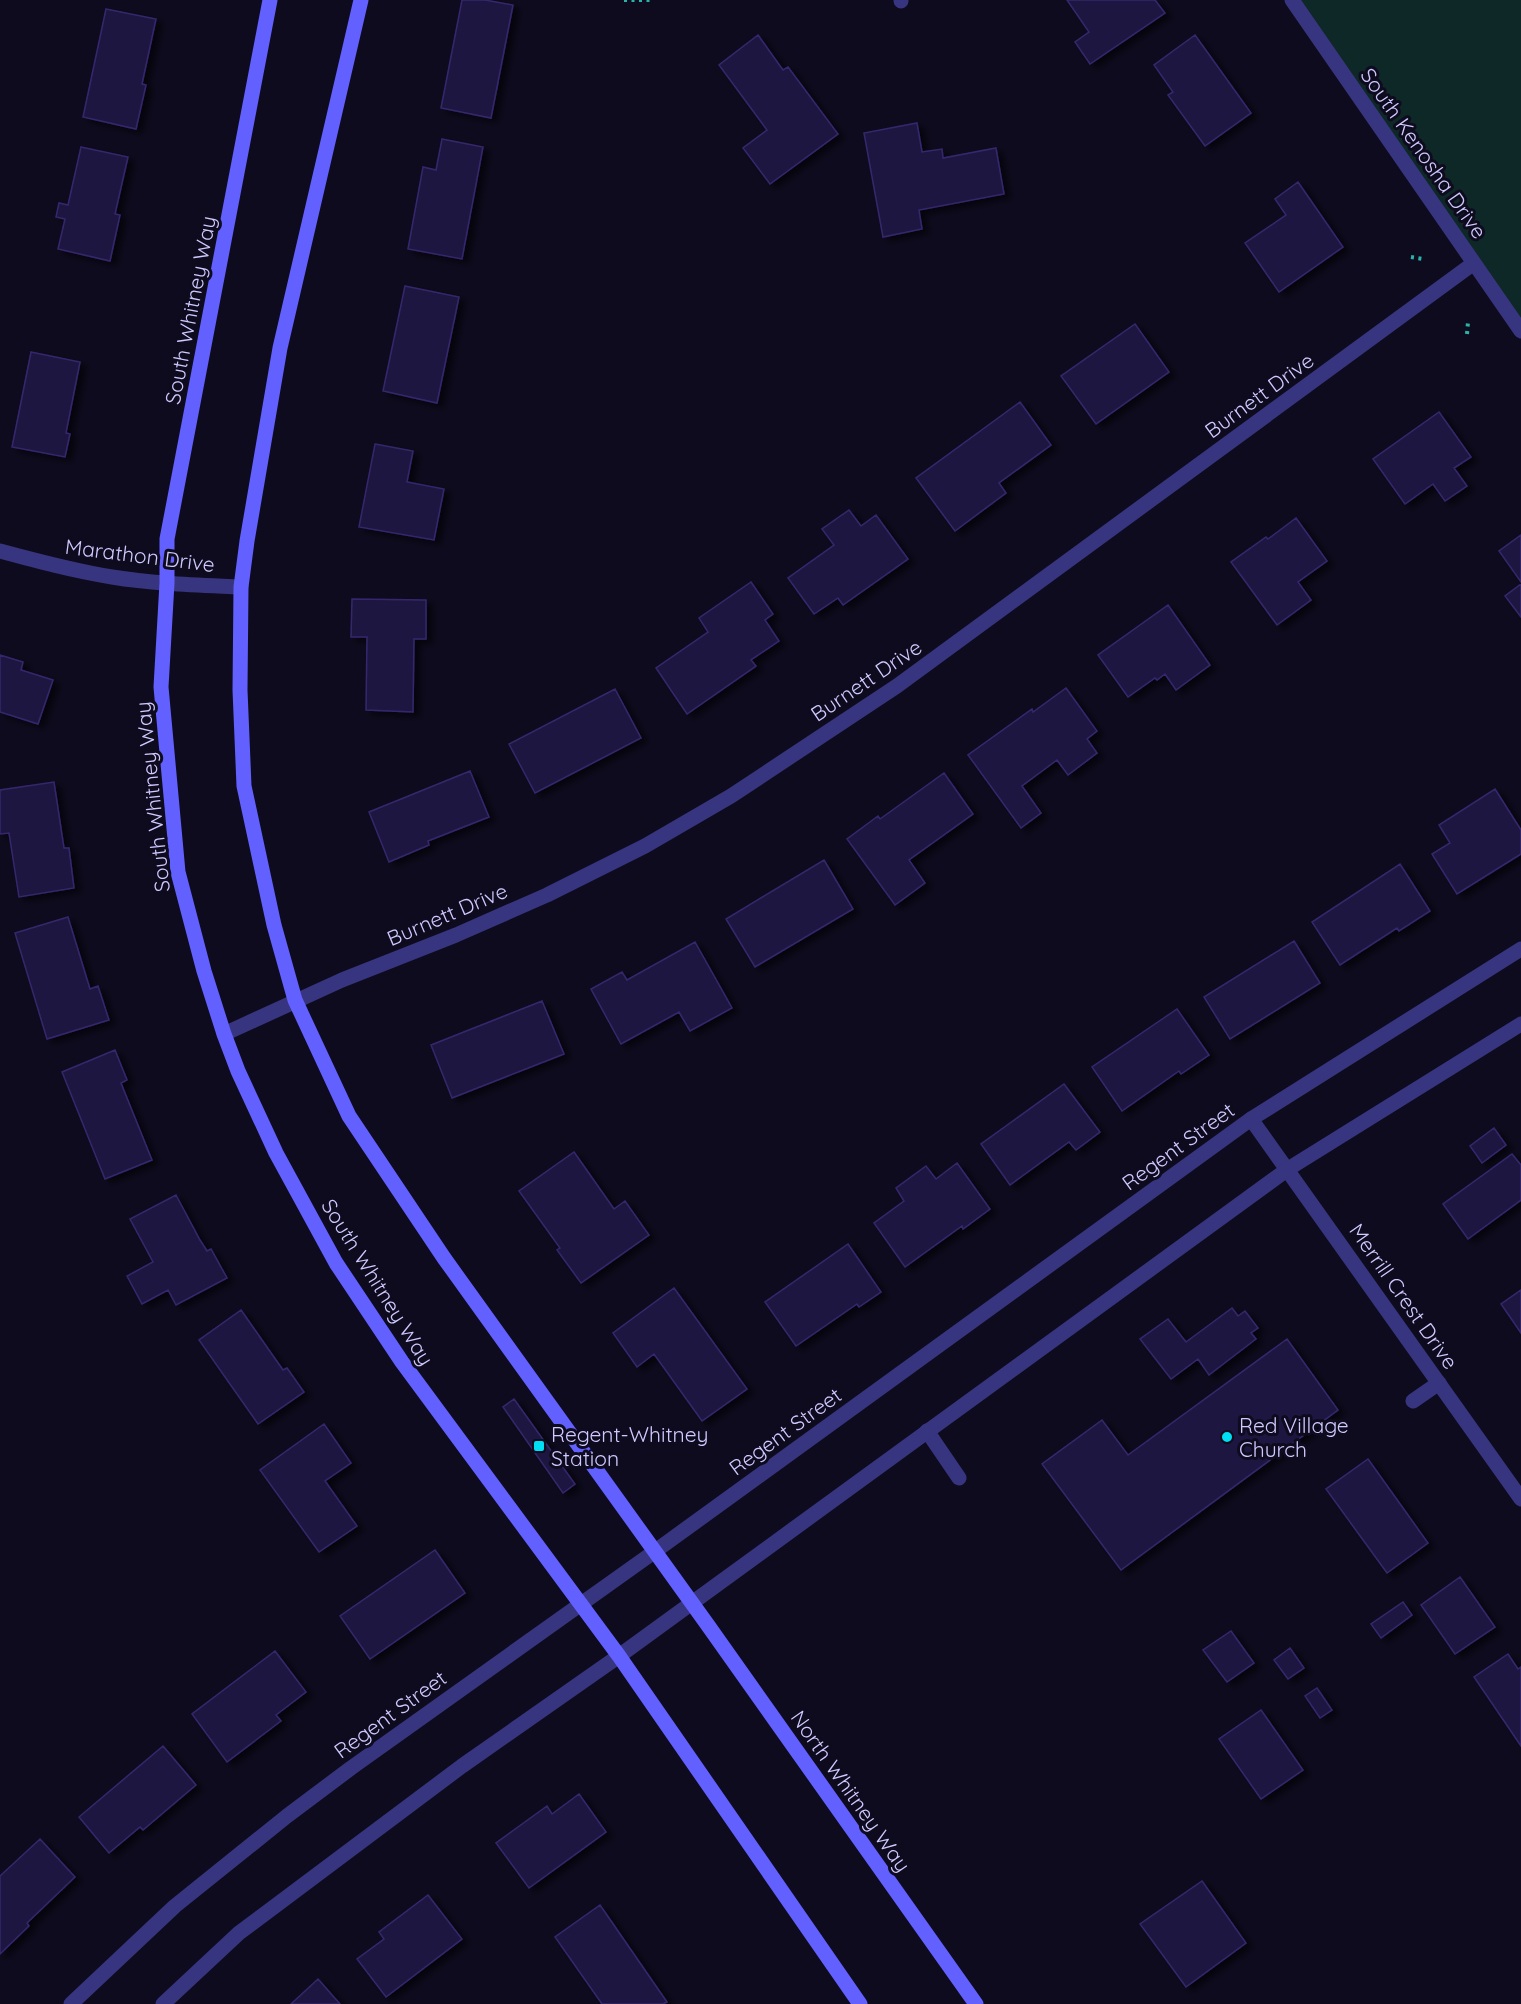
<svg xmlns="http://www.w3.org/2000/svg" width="1521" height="2004" viewBox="0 0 1521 2004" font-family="Quicksand,sans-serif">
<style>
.green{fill:#0e2827}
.building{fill:#1f1740;stroke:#35286d;stroke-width:1.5;filter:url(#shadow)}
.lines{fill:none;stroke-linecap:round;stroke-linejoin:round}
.path{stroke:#29b3a9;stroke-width:4;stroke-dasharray:3 4.5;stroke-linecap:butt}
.service{stroke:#37357f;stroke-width:15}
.minor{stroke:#37357f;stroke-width:15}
.tertiary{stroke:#37357f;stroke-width:15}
.secondary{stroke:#6260ff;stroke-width:15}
.poi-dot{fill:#00def4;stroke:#0e0b1e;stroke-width:2}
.labels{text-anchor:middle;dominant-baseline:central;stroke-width:6;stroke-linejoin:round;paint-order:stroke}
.street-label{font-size:21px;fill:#cec9ff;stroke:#0e0b1e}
.poi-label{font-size:21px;fill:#cec9ff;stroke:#0e0b1e;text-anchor:start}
</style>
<defs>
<filter id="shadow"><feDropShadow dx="6" dy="4" stdDeviation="3" flood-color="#0009"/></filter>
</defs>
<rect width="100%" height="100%" fill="#0e0b1e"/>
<!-- green -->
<path class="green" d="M 1292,0 L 1521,0 L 1521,331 Z"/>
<!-- building -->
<path class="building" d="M 462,0 L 485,0 L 513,5 L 491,118 L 441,108 Z
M 1067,0 L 1155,0 L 1165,13 L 1090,64 L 1075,42 L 1089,32 Z
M 106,9 L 156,19 L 142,84 L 146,85 L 136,129 L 83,117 Z
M 758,35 L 783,70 L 788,67 L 838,134 L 770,184 L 743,148 L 767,130 L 719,65 Z
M 1195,35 L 1251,113 L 1205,146 L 1168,95 L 1173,92 L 1154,65 Z
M 917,123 L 922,152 L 942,149 L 943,158 L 996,148 L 1004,194 L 919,210 L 922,229 L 883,237 L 864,133 Z
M 442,139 L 483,147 L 462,259 L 408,249 L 423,167 L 436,170 Z
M 81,147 L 128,157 L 115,214 L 120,215 L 110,261 L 58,249 L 65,219 L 56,217 L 59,203 L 68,205 Z
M 1298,182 L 1343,247 L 1279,292 L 1245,243 L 1286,215 L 1275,199 Z
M 405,286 L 459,297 L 437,403 L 383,391 Z
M 1135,324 L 1169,372 L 1096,424 L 1061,376 Z
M 31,352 L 80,362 L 66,433 L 70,434 L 65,457 L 12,447 Z
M 1020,402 L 1051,445 L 999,483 L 1006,493 L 955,531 L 916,478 Z
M 1439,412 L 1471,457 L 1454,468 L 1467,486 L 1445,501 L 1433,484 L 1405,504 L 1373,459 Z
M 375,444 L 413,451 L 407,482 L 444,489 L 434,540 L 359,527 Z
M 849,510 L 861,526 L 876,515 L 908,559 L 843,605 L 838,598 L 814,614 L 788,578 L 834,545 L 822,529 Z
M 1296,518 L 1327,561 L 1298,582 L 1311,600 L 1277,625 L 1231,562 L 1266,537 L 1268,539 Z
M 1521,535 L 1521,582 L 1499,551 Z
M 751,582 L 773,614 L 765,620 L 779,641 L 751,660 L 756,666 L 687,714 L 656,668 L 708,632 L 699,618 Z
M 1521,584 L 1521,617 L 1505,596 Z
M 352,599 L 426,600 L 426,639 L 414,639 L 413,712 L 366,710 L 367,637 L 351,637 Z
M 1168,605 L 1210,665 L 1176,690 L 1165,674 L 1157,680 L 1155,678 L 1128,697 L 1098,655 Z
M 0,655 L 23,662 L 21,670 L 53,680 L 38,724 L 0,712 Z
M 1066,688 L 1097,731 L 1087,739 L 1097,753 L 1068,775 L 1057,760 L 1022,786 L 1041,813 L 1021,828 L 968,755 L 1032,709 L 1033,712 Z
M 615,689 L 641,738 L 535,793 L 509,744 Z
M 470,771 L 489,817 L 428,841 L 429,845 L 389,862 L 369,812 Z
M 944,773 L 973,814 L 909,860 L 925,883 L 895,905 L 847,839 L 878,816 L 880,819 Z
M 54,782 L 64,848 L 69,848 L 74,888 L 19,897 L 9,833 L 0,834 L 0,790 Z
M 1495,789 L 1521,830 L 1521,854 L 1457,894 L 1432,854 L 1450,843 L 1439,825 Z
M 824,860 L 853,909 L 755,967 L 726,919 Z
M 1400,864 L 1430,911 L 1399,931 L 1397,928 L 1340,965 L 1312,922 Z
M 68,917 L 90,989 L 98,986 L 109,1020 L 47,1039 L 15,933 Z
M 1294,941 L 1320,983 L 1230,1039 L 1204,997 Z
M 695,942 L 732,1008 L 690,1031 L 679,1012 L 621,1044 L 591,989 L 622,972 L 627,980 Z
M 542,1001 L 564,1054 L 452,1098 L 431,1045 Z
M 1177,1009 L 1209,1055 L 1181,1074 L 1179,1071 L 1122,1111 L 1092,1067 Z
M 115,1050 L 127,1080 L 121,1083 L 152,1160 L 105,1179 L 62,1072 Z
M 1064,1084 L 1100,1132 L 1076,1150 L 1069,1142 L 1010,1185 L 981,1144 Z
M 1494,1128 L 1506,1145 L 1482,1163 L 1470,1146 Z
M 574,1152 L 614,1209 L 625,1201 L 649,1235 L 581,1283 L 557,1250 L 560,1248 L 519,1191 Z
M 1512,1154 L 1521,1165 L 1521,1200 L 1468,1239 L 1443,1204 Z
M 957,1163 L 990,1209 L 963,1229 L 962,1226 L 905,1267 L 874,1223 L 904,1201 L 896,1188 L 926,1166 L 936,1179 Z
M 176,1195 L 200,1240 L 207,1251 L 211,1249 L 227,1278 L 176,1305 L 168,1290 L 142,1304 L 127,1276 L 153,1262 L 130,1219 Z
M 848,1244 L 881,1292 L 859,1307 L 857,1304 L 796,1346 L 765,1302 Z
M 674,1288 L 747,1389 L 702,1421 L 654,1354 L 637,1367 L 613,1333 Z
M 1521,1290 L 1521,1333 L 1501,1304 Z
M 1232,1308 L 1238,1316 L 1245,1311 L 1258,1328 L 1251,1333 L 1256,1339 L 1209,1375 L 1198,1359 L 1171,1379 L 1140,1339 L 1168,1319 L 1186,1342 Z
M 241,1310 L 283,1370 L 287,1368 L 304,1392 L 258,1424 L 199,1340 Z
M 1287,1339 L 1338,1410 L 1121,1570 L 1042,1464 L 1102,1420 L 1128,1455 Z
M 514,1399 L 575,1484 L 563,1493 L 503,1407 Z
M 324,1424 L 351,1463 L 325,1481 L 357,1526 L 319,1552 L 260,1470 Z
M 1368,1459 L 1428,1543 L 1387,1573 L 1326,1489 Z
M 435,1550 L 465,1593 L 370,1659 L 340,1616 Z
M 1460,1577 L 1495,1627 L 1455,1654 L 1421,1605 Z
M 1403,1602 L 1412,1615 L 1381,1638 L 1371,1624 Z
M 1231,1631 L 1254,1663 L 1227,1682 L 1203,1650 Z
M 1290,1648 L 1304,1668 L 1288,1679 L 1274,1660 Z
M 275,1651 L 306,1692 L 276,1715 L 281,1721 L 227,1762 L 192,1714 Z
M 1508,1654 L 1518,1669 L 1521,1667 L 1521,1746 L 1474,1677 Z
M 1317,1688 L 1332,1710 L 1320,1718 L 1305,1696 Z
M 1261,1710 L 1303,1770 L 1261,1799 L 1219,1739 Z
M 163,1746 L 196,1785 L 143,1830 L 140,1827 L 109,1853 L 79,1817 Z
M 579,1794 L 606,1832 L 529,1888 L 496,1843 L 547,1806 L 552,1814 Z
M 40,1839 L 75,1877 L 27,1923 L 29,1926 L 0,1954 L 0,1876 Z
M 1202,1881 L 1246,1943 L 1186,1987 L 1140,1924 Z
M 428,1895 L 462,1939 L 386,1997 L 357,1959 L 384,1939 L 379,1932 Z
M 600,1905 L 667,2002 L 663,2004 L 602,2004 L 555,1937 Z
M 318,1979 L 340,2004 L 291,2004 Z"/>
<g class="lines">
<!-- path -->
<path class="path" d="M 624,0 L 654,0
M 1411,257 L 1423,259
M 1467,334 L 1468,322"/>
<!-- service -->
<path class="service" d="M 1413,1401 L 1439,1383
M 927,1431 L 959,1478"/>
<!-- minor -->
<path class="minor" d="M 1292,0 L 1521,331
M 901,1 L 901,0
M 0,551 C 37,561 74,571 112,577 C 155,584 198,585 241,587
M 224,1034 L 342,980 L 456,935 L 547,895 L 645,846 L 731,796 L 897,686 L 1474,263
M 1251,1119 L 1521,1499"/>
<!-- tertiary -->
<path class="tertiary" d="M 71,2004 L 175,1906 L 287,1816 L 351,1768 L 654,1552 L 1251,1119 L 1521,949
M 163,2004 L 239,1933 L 462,1766 L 619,1656 L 1288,1169 L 1521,1024"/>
<!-- secondary -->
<path class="secondary" d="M 270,0 L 167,539 L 167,583 L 161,687 L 178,872 L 204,971 L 224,1034 L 238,1071 L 276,1153 L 336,1263 L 402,1362 L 619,1656 L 860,2004
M 361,0 L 280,348 L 247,541 L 241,587 L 240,690 L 244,786 L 274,925 L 295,1000 L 349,1116 L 444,1258 L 707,1624 L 976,2004"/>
</g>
<!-- markers -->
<g class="poi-dot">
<circle cx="1227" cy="1437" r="6"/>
<rect x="533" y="1440" width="12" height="12" rx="3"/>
</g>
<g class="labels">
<!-- street labels -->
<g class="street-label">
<text transform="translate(1424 153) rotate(55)">South Kenosha Drive</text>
<text transform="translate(190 310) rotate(-79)">South Whitney Way</text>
<text transform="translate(1259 395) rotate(-36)">Burnett Drive</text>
<text transform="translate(140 555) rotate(7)">Marathon Drive</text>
<text transform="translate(866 680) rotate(-34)">Burnett Drive</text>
<text transform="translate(152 797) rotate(-96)">South Whitney Way</text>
<text transform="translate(447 914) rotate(-23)">Burnett Drive</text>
<text transform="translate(1178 1146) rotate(-36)">Regent Street</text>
<text transform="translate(378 1282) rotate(58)">South Whitney Way</text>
<text transform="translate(1404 1296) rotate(55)">Merrill Crest Drive</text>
<text transform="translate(785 1431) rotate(-36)">Regent Street</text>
<text transform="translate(390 1714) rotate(-36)">Regent Street</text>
<text transform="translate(851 1791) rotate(55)">North Whitney Way</text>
</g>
<!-- poi labels -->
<g class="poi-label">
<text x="1239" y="1425">Red Village<tspan x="1239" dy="24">Church</tspan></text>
<text x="551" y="1434">Regent-Whitney<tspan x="551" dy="24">Station</tspan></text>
</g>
</g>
</svg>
